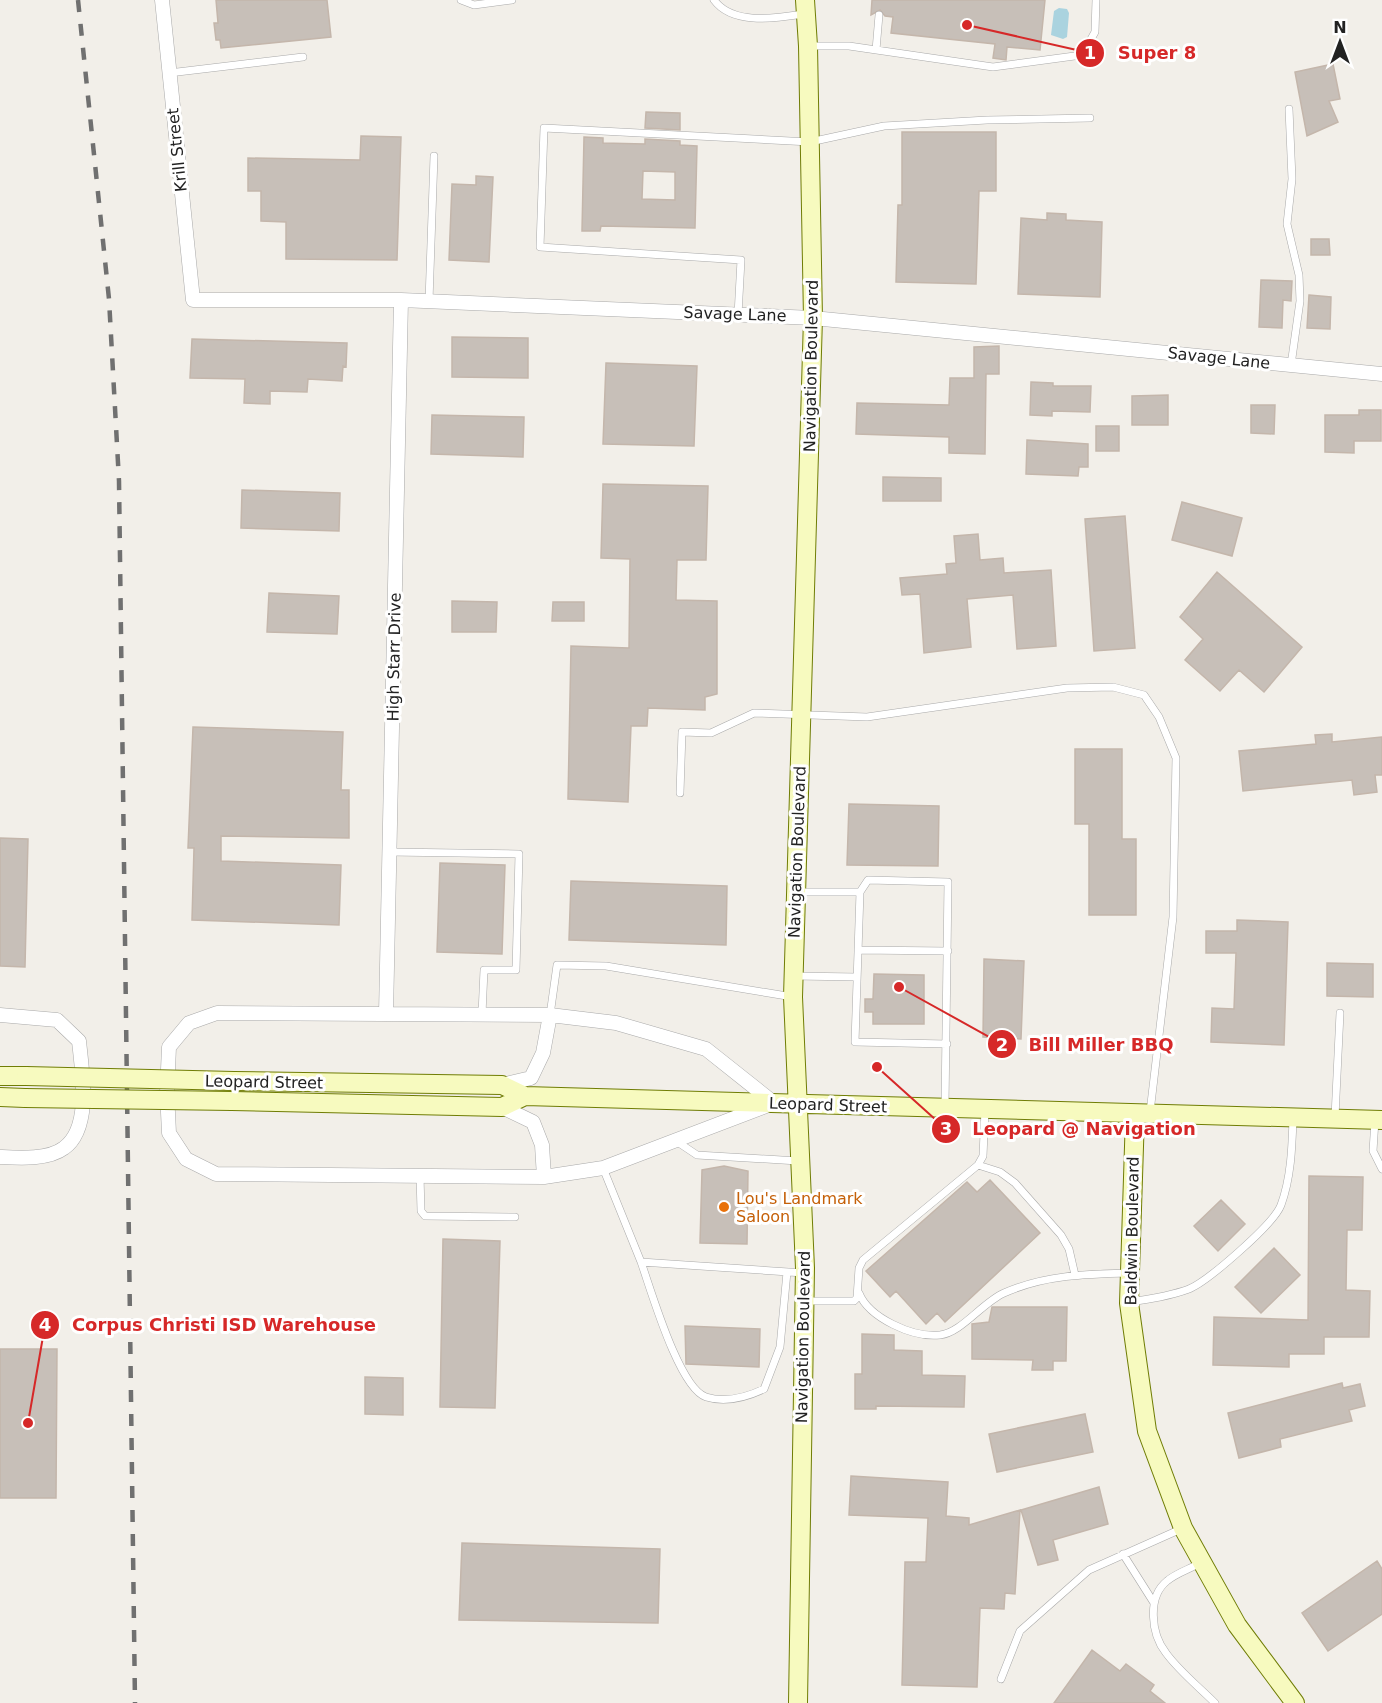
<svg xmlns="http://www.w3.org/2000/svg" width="1382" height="1703" viewBox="0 0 1382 1703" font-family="'DejaVu Sans',sans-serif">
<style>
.water{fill:#aad3df}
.building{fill:#c7bfb8;stroke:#c4b6ab;stroke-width:1.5;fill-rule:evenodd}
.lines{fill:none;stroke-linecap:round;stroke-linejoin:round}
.lane-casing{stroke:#a9a9a9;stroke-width:8}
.street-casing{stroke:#a9a9a9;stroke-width:15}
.secondary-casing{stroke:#707d05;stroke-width:20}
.lane{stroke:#fff;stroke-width:7}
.street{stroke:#fff;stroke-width:14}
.secondary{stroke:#f7fabf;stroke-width:18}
.rail{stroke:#707070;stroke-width:4.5;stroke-dasharray:12 12;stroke-linecap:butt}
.secondary-bridge-casing{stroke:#707d05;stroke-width:20;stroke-linecap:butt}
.secondary-bridge{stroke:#f7fabf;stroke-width:18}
.food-dot{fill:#e8710a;stroke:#fff;stroke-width:2}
.labels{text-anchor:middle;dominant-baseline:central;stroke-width:6;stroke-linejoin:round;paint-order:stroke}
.street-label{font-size:16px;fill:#222;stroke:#fff}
.food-label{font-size:16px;fill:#c56008;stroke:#fff;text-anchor:start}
.leader{fill:none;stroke:#d62828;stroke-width:2}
.callout-dot{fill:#d62828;stroke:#fff;stroke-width:2}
.mark-label{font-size:18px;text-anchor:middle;font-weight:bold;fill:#fff}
.callout-label{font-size:18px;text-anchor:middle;font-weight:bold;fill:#d62828;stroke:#fff;stroke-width:6;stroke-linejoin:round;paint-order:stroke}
</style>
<rect width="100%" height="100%" fill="#f2efe9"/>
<!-- water -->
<path class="water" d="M 1059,8 L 1067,9 L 1069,13 L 1067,37 L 1063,39 L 1051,35 L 1054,11 Z"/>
<!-- building -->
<path class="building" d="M 216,0 L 327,0 L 331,37 L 221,48 L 220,40 L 216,40 L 214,23 L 218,23 Z
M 872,0 L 1045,0 L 1040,50 L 1007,47 L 1006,60 L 993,58 L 995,44 L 891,33 L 893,17 L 885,16 L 880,10 L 871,15 Z
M 1333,64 L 1340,99 L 1329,101 L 1338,122 L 1307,136 L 1295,72 Z
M 646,112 L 680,113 L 680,130 L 645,128 Z
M 902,132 L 996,132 L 996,191 L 979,191 L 976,284 L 896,282 L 898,205 L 902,205 Z
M 361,136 L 401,137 L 397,260 L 286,259 L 286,222 L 261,221 L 261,191 L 248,191 L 248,158 L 360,160 Z
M 584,137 L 603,138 L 603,143 L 645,144 L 645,139 L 680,141 L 680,145 L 697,146 L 695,228 L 601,226 L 600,231 L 582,231 ZM 643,171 L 675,172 L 675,200 L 642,199 Z
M 476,176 L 493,177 L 489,262 L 449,260 L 452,184 L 476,185 Z
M 1047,213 L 1066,214 L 1066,220 L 1102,222 L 1100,297 L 1018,294 L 1021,218 L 1047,220 Z
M 1311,239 L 1329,239 L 1330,255 L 1311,255 Z
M 1261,280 L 1292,281 L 1291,301 L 1283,300 L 1282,328 L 1259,327 Z
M 1309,295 L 1331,297 L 1330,329 L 1307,328 Z
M 452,337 L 528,338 L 528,378 L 452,377 Z
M 192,339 L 347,343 L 346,367 L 343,366 L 342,381 L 308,379 L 307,392 L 270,391 L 270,404 L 244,403 L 245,379 L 190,378 Z
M 999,346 L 999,374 L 986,374 L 985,454 L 949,453 L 949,437 L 856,434 L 857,403 L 949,405 L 950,378 L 974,378 L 974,347 Z
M 606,363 L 697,366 L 694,446 L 603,444 Z
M 1031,382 L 1053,383 L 1053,386 L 1091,386 L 1090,412 L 1052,411 L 1052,416 L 1030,415 Z
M 1168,395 L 1168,425 L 1132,425 L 1132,396 Z
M 1251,405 L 1275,405 L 1274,434 L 1251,433 Z
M 1359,410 L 1381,410 L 1381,441 L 1354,441 L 1354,453 L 1325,452 L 1325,415 L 1359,415 Z
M 432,415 L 524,417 L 523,457 L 431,454 Z
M 1096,426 L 1119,426 L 1119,451 L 1096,451 Z
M 1027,440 L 1088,444 L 1088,467 L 1079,467 L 1078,476 L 1026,474 Z
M 883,477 L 941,478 L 941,501 L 883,501 Z
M 603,484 L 708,486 L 706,560 L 677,560 L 676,600 L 717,601 L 717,694 L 705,697 L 705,710 L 648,708 L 647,726 L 631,726 L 628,802 L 568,799 L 571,646 L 629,648 L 630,559 L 601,558 Z
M 242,490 L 340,493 L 339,531 L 241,528 Z
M 1182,502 L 1242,518 L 1232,556 L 1172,540 Z
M 1125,516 L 1135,648 L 1094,651 L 1085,519 Z
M 978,534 L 980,560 L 1003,558 L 1004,573 L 1051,570 L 1056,646 L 1017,649 L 1013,595 L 967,599 L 971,647 L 924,653 L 920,594 L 902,595 L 900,578 L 947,574 L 946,564 L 956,563 L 954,536 Z
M 1217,572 L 1302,647 L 1264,692 L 1239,670 L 1220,691 L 1185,660 L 1203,639 L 1180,617 Z
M 269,593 L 339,596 L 337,634 L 267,632 Z
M 452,601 L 497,602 L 496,632 L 452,632 Z
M 553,602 L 584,602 L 584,621 L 552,621 Z
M 193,727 L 343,732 L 341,790 L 349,790 L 349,838 L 221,836 L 221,861 L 341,865 L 339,925 L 192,920 L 194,848 L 188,848 Z
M 1332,734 L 1332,742 L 1382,737 L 1382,775 L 1375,775 L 1377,792 L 1354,795 L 1352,780 L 1243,791 L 1239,751 L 1316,744 L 1315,735 Z
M 1075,749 L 1122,749 L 1122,839 L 1136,839 L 1136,915 L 1089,915 L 1089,824 L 1075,824 Z
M 849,804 L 939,806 L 938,866 L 847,865 Z
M 0,838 L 28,839 L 25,967 L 0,966 Z
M 440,863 L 505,865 L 502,954 L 437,952 Z
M 571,881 L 727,886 L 726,945 L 569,940 Z
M 1237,920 L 1288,922 L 1284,1045 L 1211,1042 L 1212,1008 L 1234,1009 L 1236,953 L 1206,953 L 1206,931 L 1237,931 Z
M 984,959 L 1024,961 L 1021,1039 L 983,1037 Z
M 1327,963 L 1373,964 L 1373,997 L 1327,996 Z
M 874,974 L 924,975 L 924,1024 L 873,1024 L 873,1012 L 865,1012 L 865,999 L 873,999 Z
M 724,1166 L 748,1171 L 747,1244 L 700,1243 L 702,1170 Z
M 1309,1176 L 1363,1177 L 1362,1230 L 1347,1230 L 1346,1290 L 1370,1291 L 1369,1337 L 1324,1337 L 1324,1354 L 1289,1354 L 1289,1367 L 1213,1365 L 1214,1317 L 1308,1320 Z
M 990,1180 L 1040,1233 L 945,1322 L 937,1313 L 926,1324 L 896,1291 L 890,1297 L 866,1271 L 967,1182 L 977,1192 Z
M 1221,1200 L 1245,1224 L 1218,1251 L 1194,1226 Z
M 443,1239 L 500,1241 L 495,1408 L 440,1407 Z
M 1274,1248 L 1300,1275 L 1261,1313 L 1235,1287 Z
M 992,1307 L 1067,1307 L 1066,1361 L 1053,1361 L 1053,1370 L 1032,1370 L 1033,1360 L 972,1359 L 972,1324 L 989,1322 Z
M 685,1326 L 760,1329 L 759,1367 L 686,1364 Z
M 862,1334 L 894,1335 L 894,1350 L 922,1351 L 922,1375 L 965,1376 L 964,1407 L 876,1406 L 876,1409 L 855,1409 L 855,1374 L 862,1374 Z
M 0,1349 L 57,1349 L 56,1498 L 0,1498 Z
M 365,1377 L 403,1378 L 403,1415 L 365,1414 Z
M 1342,1383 L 1343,1388 L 1360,1384 L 1365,1406 L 1349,1410 L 1352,1421 L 1280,1439 L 1281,1447 L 1239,1458 L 1228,1413 Z
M 1085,1414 L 1093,1452 L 997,1472 L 989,1434 Z
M 851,1476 L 948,1482 L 946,1516 L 969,1518 L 969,1525 L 1020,1510 L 1015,1594 L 1005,1593 L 1004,1609 L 980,1608 L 977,1687 L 902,1685 L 905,1562 L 926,1562 L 928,1518 L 849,1515 Z
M 1099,1487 L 1108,1524 L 1053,1540 L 1058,1560 L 1038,1565 L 1021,1510 Z
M 462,1543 L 660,1549 L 658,1623 L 459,1620 Z
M 1377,1561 L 1382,1569 L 1382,1614 L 1328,1651 L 1302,1613 Z
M 1092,1650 L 1120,1671 L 1126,1664 L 1154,1685 L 1150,1691 L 1165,1703 L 1054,1703 Z"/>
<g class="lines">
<defs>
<path id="lane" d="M 461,0 L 474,5 L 512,0
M 714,0 C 733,26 777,18 804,14
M 809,46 L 849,46 L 993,67 L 1082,55 L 1095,32 L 1096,0
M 876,50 L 879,15
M 169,73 L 303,57
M 1289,109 L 1292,179 L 1287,224 L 1299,275 L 1300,301 L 1291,365
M 429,301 L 434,156
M 738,315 L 741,260 L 540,247 L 544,128 L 810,142 L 884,126 L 987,120 L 1090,118
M 680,793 L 682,732 L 711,733 L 754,713 L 867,717 L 1067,688 L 1113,687 L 1144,695 L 1159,717 L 1176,758 L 1173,917 L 1150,1112
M 390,852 L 519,854 L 516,970 L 484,970 L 482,1014
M 798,892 L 860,892 L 868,880 L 948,882 L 945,1106
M 860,892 L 855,1042 L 947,1044
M 858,950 L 948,951
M 795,976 L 857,977
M 550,1015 L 557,965 L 606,966 L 793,997
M 1335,1117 L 1340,1013
M 1375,1120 L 1373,1151 L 1382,1169
M 676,1141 L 697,1155 L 798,1161
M 978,1165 L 1000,1172 L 1015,1183 L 1061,1235 L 1069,1249 L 1075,1275
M 603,1168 L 641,1262 L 804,1273
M 420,1176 L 421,1211 L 425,1216 L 515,1217
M 641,1262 C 651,1290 679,1388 706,1397 C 725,1403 747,1397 764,1389 L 780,1347 L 787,1272
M 859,1293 C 869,1318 913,1338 940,1335 C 961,1333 983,1302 1004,1293 C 1044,1275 1087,1274 1130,1273
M 806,1301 L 854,1301 L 857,1298 L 859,1268 L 863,1260 L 978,1165 L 983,1156 L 985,1110
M 1130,1302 C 1150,1299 1170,1296 1189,1289 C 1208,1281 1274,1224 1281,1205 C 1291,1178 1292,1148 1293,1119
M 1123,1554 L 1154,1603
M 1200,1563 C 1190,1569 1176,1573 1167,1581 C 1147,1597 1151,1634 1166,1653 C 1179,1671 1199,1687 1215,1703
M 1001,1679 L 1020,1631 L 1089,1570 L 1181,1529"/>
<path id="street" d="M 162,0 L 193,300 L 401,300 L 813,318 L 1382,374
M 217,1013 L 550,1015 L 616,1023 L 706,1049 L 774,1103 L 603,1168 L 544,1177 L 216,1174 L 186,1159 L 169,1133 L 167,1092 L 169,1047 L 189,1023 Z
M 386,1014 L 401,300
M 0,1015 L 57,1020 L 79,1041 C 82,1071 92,1128 64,1148 C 48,1160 19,1158 0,1157
M 502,1085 L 531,1078 L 543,1053 L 550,1015
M 502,1107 L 533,1122 L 542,1145 L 544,1177"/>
<path id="secondary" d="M 0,1076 L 26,1076
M 234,1081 L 502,1085 L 525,1096 L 1382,1120
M 0,1097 L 25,1098
M 232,1101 L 502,1107 L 525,1096
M 1135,1115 L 1129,1303 L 1147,1431 L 1183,1528 L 1237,1625 L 1295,1703
M 798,1703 L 805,1268 L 793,997 L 813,318 L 808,46 L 805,0"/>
</defs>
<!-- lane casing -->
<use href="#lane" class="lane-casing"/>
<!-- street casing -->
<use href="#street" class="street-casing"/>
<!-- secondary casing -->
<use href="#secondary" class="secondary-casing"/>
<!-- lane -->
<use href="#lane" class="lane"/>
<!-- street -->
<use href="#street" class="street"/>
<!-- secondary -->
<use href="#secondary" class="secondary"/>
<!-- rail -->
<path class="rail" d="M 78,0 L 109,299 L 119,481 L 135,1703"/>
<defs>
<path id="secondary-bridge" d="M 26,1076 L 234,1081
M 25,1098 L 232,1101"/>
</defs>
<!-- secondary-bridge casing -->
<use href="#secondary-bridge" class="secondary-bridge-casing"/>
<!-- secondary-bridge -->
<use href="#secondary-bridge" class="secondary-bridge"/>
</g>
<!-- markers -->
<circle class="food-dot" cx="724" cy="1207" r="6"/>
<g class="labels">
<!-- street labels -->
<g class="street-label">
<text transform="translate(177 150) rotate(-96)">Krill Street</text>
<text transform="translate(735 314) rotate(2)">Savage Lane</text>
<text transform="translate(1219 358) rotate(6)">Savage Lane</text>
<text transform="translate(811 366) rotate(-89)">Navigation Boulevard</text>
<text transform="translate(394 657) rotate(-89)">High Starr Drive</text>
<text transform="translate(797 852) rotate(-88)">Navigation Boulevard</text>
<text transform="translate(264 1082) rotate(1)">Leopard Street</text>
<text transform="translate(828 1105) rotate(2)">Leopard Street</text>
<text transform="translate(1132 1231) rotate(-89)">Baldwin Boulevard</text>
<text transform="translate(803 1337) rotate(-89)">Navigation Boulevard</text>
</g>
<!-- food labels -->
<g class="food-label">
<text x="736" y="1198">Lou's Landmark<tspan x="736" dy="18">Saloon</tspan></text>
</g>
</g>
<!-- callouts -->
<path class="leader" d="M967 25L1090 53M899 987L1002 1044M877 1067L946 1129M28 1423L45 1325"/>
<g class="callout-dot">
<circle cx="967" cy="25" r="6"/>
<circle cx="899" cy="987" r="6"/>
<circle cx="877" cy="1067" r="6"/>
<circle cx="28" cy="1423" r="6"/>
<circle cx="1090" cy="53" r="15"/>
<circle cx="1002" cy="1044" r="15"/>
<circle cx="946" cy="1129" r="15"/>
<circle cx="45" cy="1325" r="15"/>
</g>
<g class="mark-label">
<text x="1090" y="59">1</text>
<text x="1002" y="1051">2</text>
<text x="946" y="1135">3</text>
<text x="45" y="1331">4</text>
</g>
<g class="callout-label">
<text x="1157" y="59">Super 8</text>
<text x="1101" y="1051">Bill Miller BBQ</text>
<text x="1084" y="1135">Leopard @ Navigation</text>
<text x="224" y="1331">Corpus Christi ISD Warehouse</text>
</g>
<!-- north arrow -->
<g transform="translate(1340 42)" stroke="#ffffff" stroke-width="4.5" paint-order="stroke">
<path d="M0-4.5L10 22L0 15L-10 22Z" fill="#222222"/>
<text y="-9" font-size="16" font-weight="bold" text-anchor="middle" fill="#222222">N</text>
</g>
</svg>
